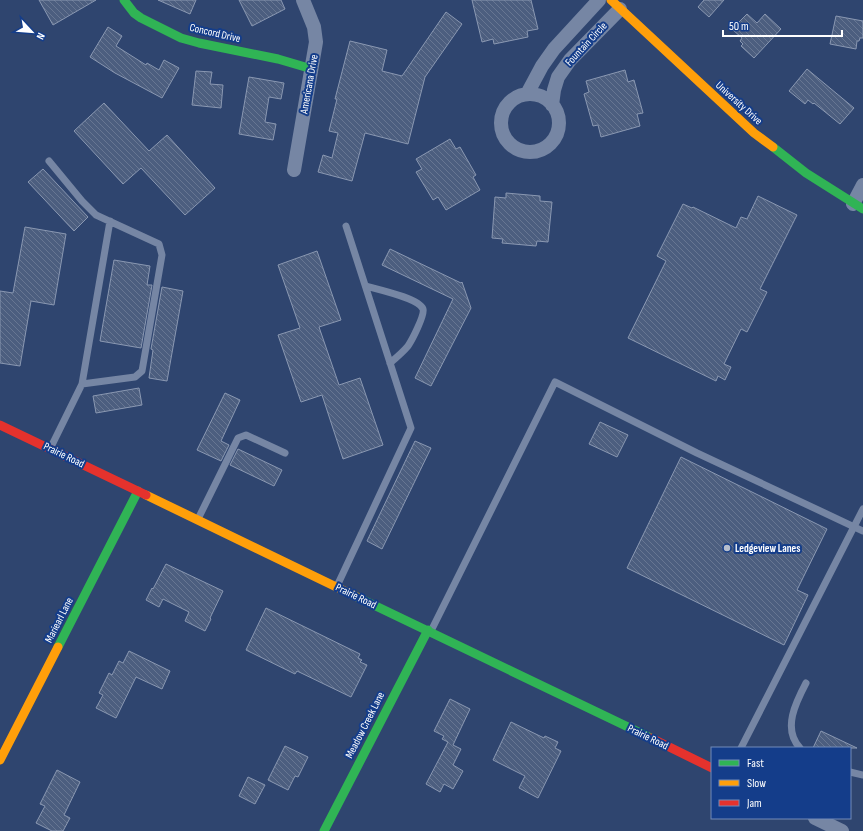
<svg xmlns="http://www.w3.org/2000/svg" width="863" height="831" viewBox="0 0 863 831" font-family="'Sofia Sans Condensed',sans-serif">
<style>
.building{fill:url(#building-back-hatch);stroke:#8a98b2}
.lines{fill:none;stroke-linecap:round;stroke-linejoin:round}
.lane{stroke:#7686a4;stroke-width:7}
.street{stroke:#7686a4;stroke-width:14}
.fast{stroke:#30b455;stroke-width:9}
.slow{stroke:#ff9f0a;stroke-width:9}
.jam{stroke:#e5322d;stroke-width:9}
.poi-dot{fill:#b6becd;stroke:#143d8a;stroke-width:1.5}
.labels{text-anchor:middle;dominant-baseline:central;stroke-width:4;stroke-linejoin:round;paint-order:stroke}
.street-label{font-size:11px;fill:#fff;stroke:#143d8a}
.poi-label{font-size:11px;font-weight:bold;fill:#fff;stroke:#143d8a;text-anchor:start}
</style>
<defs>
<pattern id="building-back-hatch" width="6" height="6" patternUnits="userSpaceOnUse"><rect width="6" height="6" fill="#4c5e7f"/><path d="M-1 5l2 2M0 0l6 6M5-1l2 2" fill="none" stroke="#677692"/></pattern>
</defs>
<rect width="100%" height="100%" fill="#2f456f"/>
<!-- building -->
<path class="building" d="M 39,0 L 96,0 L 53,25 Z
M 158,0 L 196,0 L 190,14 Z
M 239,0 L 281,0 L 285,9 L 252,26 Z
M 472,0 L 531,0 L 538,29 L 527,31 L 528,37 L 494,44 L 493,39 L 482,42 Z
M 704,0 L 724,0 L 709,17 L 698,7 Z
M 446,12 L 462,24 L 425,77 L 408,144 L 365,133 L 352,181 L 318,172 L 323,155 L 332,158 L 338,133 L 329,131 L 337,99 L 335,99 L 350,41 L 387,50 L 382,71 L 402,76 Z
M 747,14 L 757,23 L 765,14 L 781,29 L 754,58 L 741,46 L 743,44 L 740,41 L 742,38 L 732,29 Z
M 836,16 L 863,21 L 863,38 L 860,38 L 859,41 L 857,41 L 856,49 L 830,44 Z
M 108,27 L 122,36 L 116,46 L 146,65 L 147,63 L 159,70 L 164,60 L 179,68 L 162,98 L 115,73 L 90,57 Z
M 807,69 L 854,108 L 840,124 L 814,103 L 813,104 L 808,100 L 805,104 L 789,91 Z
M 625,70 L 628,82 L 634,80 L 643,113 L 637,114 L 640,126 L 601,137 L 598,125 L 593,126 L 584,94 L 589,92 L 586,81 Z
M 196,71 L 212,72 L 210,84 L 223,85 L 221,108 L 192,105 Z
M 249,77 L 284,83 L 281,99 L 269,97 L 265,122 L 276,124 L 273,140 L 239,134 Z
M 104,103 L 149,151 L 167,135 L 215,188 L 185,215 L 141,168 L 123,184 L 74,131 Z
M 450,139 L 456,149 L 460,147 L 476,175 L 473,177 L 480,190 L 446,210 L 438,197 L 433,200 L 416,172 L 422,169 L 416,159 Z
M 43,169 L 88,217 L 74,231 L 28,182 Z
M 506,193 L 540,196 L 540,201 L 552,202 L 548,242 L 537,241 L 536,246 L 502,243 L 503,239 L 492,238 L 495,197 L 506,198 Z
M 758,196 L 797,215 L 760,289 L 767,292 L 747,332 L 741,329 L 724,364 L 731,367 L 725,380 L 718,376 L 716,381 L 628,338 L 666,261 L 657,256 L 683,204 L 692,208 L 693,207 L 736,228 L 741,217 L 747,219 Z
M 25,227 L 66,234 L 54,305 L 31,301 L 20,366 L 0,363 L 0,291 L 13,293 Z
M 390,249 L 461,283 L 462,282 L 471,308 L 431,386 L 415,378 L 453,299 L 382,265 Z
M 317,251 L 341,320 L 319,327 L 339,385 L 360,378 L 383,445 L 343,459 L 322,395 L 301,402 L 278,335 L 300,328 L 278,265 Z
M 114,260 L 150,266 L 147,285 L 152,285 L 141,348 L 100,341 Z
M 162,287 L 183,291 L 167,381 L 149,378 L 153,350 L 151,349 Z
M 139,388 L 142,405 L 96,413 L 93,396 Z
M 225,393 L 240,400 L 221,441 L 229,445 L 221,461 L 197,450 Z
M 600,422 L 628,435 L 617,457 L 589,444 Z
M 415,441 L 431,448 L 382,549 L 367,541 Z
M 238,449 L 282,470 L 274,486 L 230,465 Z
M 681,457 L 827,529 L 797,590 L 808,595 L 784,645 L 627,568 Z
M 166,564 L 223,591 L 210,618 L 211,619 L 205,631 L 185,621 L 189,612 L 163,599 L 159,607 L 146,600 L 152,588 L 153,589 Z
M 266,608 L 360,654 L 358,658 L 362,660 L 360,662 L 367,665 L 351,697 L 297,671 L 295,674 L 246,650 Z
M 129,651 L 170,671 L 162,689 L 136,677 L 116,718 L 96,708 L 103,695 L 99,693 L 109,673 L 112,675 L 119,661 L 123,663 Z
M 450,699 L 470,709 L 453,745 L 461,749 L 453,765 L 463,771 L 453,789 L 444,784 L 440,792 L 426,784 L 448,742 L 442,739 L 444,736 L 434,731 Z
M 511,722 L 544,738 L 545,736 L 558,742 L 555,748 L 561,751 L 538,798 L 519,788 L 525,776 L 493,760 Z
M 821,731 L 857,748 L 813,748 Z
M 285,746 L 308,757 L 298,777 L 295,776 L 288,790 L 268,780 Z
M 57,770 L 80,782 L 64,815 L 70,818 L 63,831 L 52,831 L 36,823 L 45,806 L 40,804 Z
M 248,777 L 265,785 L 255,804 L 239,796 Z"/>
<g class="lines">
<!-- lane -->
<path class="lane" d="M 49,161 L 82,201 L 96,215 L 159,244 L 162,255 L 142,371 L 135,377 L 82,384
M 366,286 C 376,289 419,298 423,309 C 425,315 412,340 408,346 C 403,352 396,358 390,363
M 51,447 L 82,384 L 110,221
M 198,519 L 238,438 L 246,435 L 285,453
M 337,586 L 411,428 L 346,226
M 431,631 L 555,382 L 697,453 L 863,531
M 741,748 L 863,509
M 800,748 C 782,729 796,702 806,683
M 850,772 L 863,775"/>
<!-- street -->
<path class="street" d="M 527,94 L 542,66 L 554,49 L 599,0
M501 123a29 29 0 1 1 58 0a29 29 0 1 1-58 0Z
M 552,105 L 554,90 L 558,77 L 570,60 L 620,9
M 294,170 L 316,42 L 314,27 L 303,0
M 853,204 L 863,185
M 815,818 L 842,831"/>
<!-- fast -->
<path class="fast" d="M 124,0 L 134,13 L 141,18 L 181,38 L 199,43 L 278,59 L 312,69
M 773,147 L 806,173 L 863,209
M 357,597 L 651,738
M 58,647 L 138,491
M 324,831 L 428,630"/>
<!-- slow -->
<path class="slow" d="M 611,0 L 754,133 L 773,147
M 146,495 L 357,597
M 0,760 L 58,647"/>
<!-- jam -->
<path class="jam" d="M 0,425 L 146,495
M 651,738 L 712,768"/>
</g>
<!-- markers -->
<circle class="poi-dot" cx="727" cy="548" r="4"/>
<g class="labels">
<!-- street labels -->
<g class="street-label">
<text transform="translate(215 33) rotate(13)">Concord Drive</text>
<text transform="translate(586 44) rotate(-47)">Fountain Circle</text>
<text transform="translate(309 84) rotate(-80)">Americana Drive</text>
<text transform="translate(739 103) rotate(42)">University Drive</text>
<text transform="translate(64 455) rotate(26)">Prairie Road</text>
<text transform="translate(356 596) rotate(26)">Prairie Road</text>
<text transform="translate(59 620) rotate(-63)">Mariearl Lane</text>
<text transform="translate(365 725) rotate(-63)">Meadow Creek Lane</text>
<text transform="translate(648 737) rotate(26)">Prairie Road</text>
</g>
<!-- poi labels -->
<g class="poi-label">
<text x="735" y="548">Ledgeview Lanes</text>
</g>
</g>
<!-- legend -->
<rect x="711" y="747" width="140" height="72" fill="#143d8a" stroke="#728bb9"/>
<rect x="719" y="760" width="20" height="6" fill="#30b455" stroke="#728bb9"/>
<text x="747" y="767" font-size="12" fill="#ffffff">Fast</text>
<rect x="719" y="780" width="20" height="6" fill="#ff9f0a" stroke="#728bb9"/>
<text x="747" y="787" font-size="12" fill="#ffffff">Slow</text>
<rect x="719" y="800" width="20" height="6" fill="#e5322d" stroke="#728bb9"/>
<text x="747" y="807" font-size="12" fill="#ffffff">Jam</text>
<!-- north arrow -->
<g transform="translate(32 32) rotate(116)" stroke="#143d8a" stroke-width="3" paint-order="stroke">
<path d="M0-3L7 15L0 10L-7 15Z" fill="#ffffff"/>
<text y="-6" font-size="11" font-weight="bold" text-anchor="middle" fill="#ffffff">N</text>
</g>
<!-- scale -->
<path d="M723 30v6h119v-6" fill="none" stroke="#ffffff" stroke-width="2"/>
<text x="729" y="30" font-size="12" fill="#ffffff" stroke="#143d8a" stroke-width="3" paint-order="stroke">50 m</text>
</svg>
